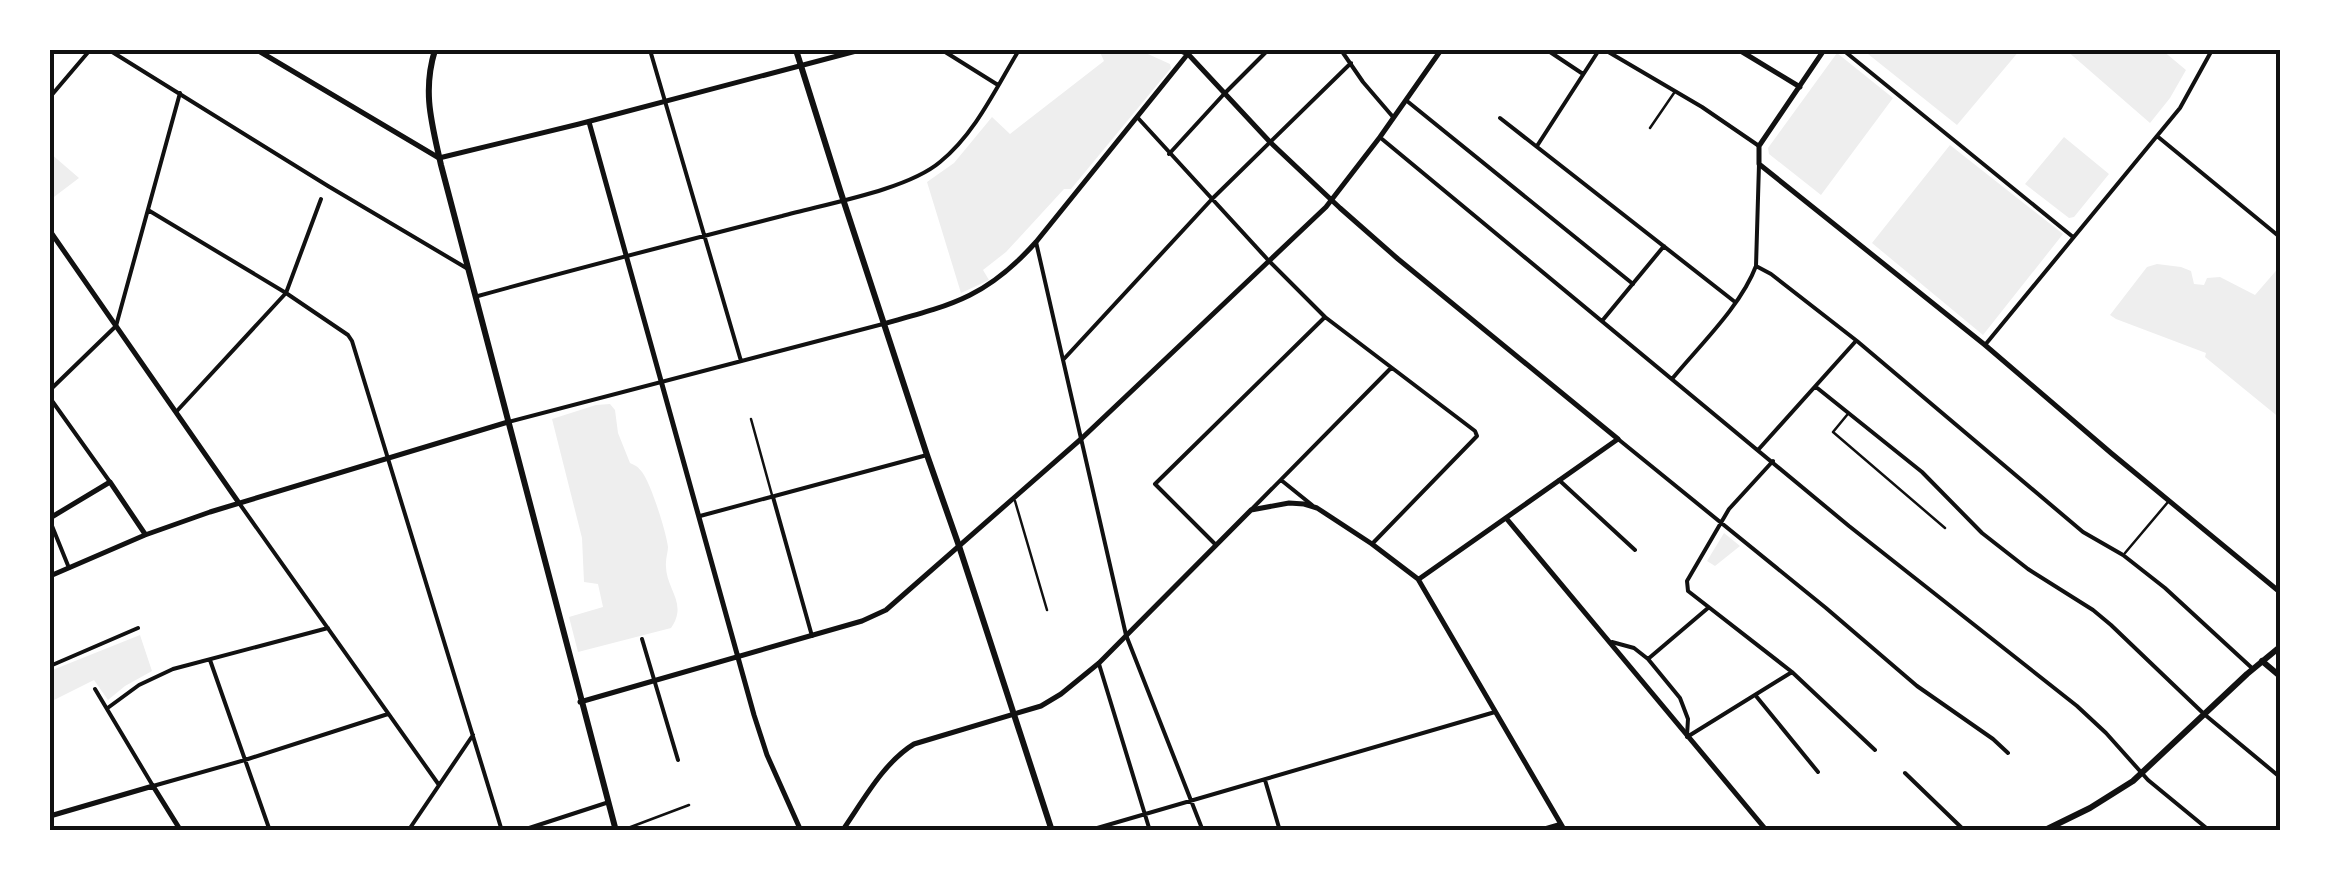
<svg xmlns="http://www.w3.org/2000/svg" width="2331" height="881" viewBox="0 0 2331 881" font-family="'Exo 2',sans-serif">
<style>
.green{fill:#eee}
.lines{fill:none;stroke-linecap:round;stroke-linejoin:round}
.service{stroke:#111;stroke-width:2.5}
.minor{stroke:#111;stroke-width:4}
.tertiary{stroke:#111;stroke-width:5}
.secondary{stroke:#111;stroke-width:6}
.primary{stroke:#111;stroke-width:6}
.neatline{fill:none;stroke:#111;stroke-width:4}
</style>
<rect width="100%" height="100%" fill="#fff"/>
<!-- green -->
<path class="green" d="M 1099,50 L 1139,50 L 1170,64 L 1171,68 L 1071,189 L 1064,189 L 1006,252 L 983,270 L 989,280 L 961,293 L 927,182 L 954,163 L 992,117 L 1010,134 L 1104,61 Z
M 1863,50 L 2020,50 L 1957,125 Z
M 2066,50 L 2162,50 L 2186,70 L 2170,98 L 2150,123 Z
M 1837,53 L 1893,98 L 1821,195 L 1769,154 L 1768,148 Z
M 2064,137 L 2109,174 L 2074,217 L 2069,218 L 2025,184 Z
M 1950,145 L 2063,234 L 1983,335 L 1872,243 Z
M 50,153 L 79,178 L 50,200 Z
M 2157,264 L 2181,267 L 2191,271 L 2194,284 L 2204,285 L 2207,278 L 2220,277 L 2255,295 L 2281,265 L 2281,419 L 2205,357 L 2206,353 L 2116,319 L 2110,315 L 2147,267 Z
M 610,404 L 615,410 L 618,433 L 630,463 C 638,467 637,466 642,472 C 651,484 666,531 668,547 C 668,552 666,557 666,562 C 664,589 689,602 671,628 L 578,652 L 569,617 L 603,607 L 598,584 L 584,582 L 582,538 L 552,419 L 596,405 Z
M 1724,533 L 1740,546 L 1715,566 L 1707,561 Z
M 140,635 L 152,671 L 125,686 L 108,700 L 94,680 L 50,702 L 50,671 Z"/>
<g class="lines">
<!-- service -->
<path class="service" d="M 1650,128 L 1674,93
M 1847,415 L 1833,432 L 1945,528
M 751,419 L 772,495
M 1015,501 L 1047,610
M 2125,553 L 2168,502
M 620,831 L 689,805"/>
<!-- minor -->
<path class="minor" d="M 109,50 L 328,186 L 468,269
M 650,50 L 741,361
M 942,50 L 998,85
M 1341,50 L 1363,82 L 1393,117
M 1547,50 L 1583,74
M 1605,50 L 1702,107 L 1759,146
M 1843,50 L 2073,237
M 50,97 L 90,50
M 1407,101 L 1633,284
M 1138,118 L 1269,261 L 1325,317 L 1475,431 L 1477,436 L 1372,544
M 1500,118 L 1735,302
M 2157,136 L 2281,238
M 1382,139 L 1849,526 L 2077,706 L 2106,733 L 2148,780 L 2210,831
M 1537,146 L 1599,50
M 1169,154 L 1224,94 L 1268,50
M 148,210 L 286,293 L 348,335 L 352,341 L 502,831
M 1036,242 L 1126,635 L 1203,831
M 1756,266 L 1771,274 L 1857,341 L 2083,532 L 2123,555 L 2165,588 L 2253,669
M 478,296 C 579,268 680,242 782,216 C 825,204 907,190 940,162 C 975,134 996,88 1019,50
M 1602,321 L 1664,246
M 1985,345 L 2180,108 L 2212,50
M 1063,360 L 1212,199 L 1351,63
M 1672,379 C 1699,346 1741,306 1756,266 L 1759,164
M 1816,387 L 1922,472 L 1982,533 L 2028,569 L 2093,610 L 2111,625 L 2204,714 L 2281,778
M 50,390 L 116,326 L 180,93
M 50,398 L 110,482
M 176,412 L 286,293 L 321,199
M 508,422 L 883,324
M 1618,439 L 1826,608 L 1917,686 L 1993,739 L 2008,753
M 1758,450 L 1855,342
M 1773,461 L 1729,509 L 1687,581 L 1688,591 L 1792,672 L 1875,750
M 1281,480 L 1312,505
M 1559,480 L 1635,550
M 773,497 L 812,636
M 239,503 L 439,785
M 1251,510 L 1391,368
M 700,516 L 927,455
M 50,521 L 69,568
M 1216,545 L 1155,484 L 1325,317
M 642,639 L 678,760
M 1612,642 L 1634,648 L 1648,659 L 1680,698 L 1688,719 L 1687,736
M 1648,659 L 1708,608
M 210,660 L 270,831
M 1099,664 L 1150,831
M 50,666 L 138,628
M 95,689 L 153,786 L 245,760 L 388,714
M 1756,696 L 1818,772
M 109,707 L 139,685 L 173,669 L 328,628
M 1687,737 L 1792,672
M 1905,773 L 1965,831
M 1265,780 L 1280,831
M 408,831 L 473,735
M 520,831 L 606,803
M 1087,831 L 1495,712
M 1536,831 L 1560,824"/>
<!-- tertiary -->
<path class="tertiary" d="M 257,50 L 439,158 L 579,124 L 860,50
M 1178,50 L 1188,54 L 1270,142 L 1340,208 L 1398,259 L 1618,439 L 1419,579
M 1739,50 L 1800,87
M 1824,50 L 1759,146 L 1759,164 L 1985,345 L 2111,453 L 2281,593
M 589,122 L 754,715 L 767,755 L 801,831
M 50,231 L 239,503
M 883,324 C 952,305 987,297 1036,242 L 1191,50
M 50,518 L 110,482 L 145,534
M 1506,518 L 1767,831
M 50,576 L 145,535 L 210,512 L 508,422
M 580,702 L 862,621 L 886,610 L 1081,439 L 1326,207 L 1380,137 L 1441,50
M 50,816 L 153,786 L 181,831
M 842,831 C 863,801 883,763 914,744 L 1041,706 L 1061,694 L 1099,663 L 1251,510 L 1289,503 L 1304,504 L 1317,508 L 1372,544 L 1418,579 L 1565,831"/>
<!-- secondary -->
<path class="secondary" d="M 435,50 C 422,92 432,124 441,165 L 616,831
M 796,50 L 840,190 L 927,455 L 959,546 L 1052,831
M 2262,661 L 2281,677"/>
<!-- primary -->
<path class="primary" d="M 2043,831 L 2090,808 L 2133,781 L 2247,674 L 2281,646"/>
</g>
<!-- border -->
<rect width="2331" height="881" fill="none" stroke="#ffffff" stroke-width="105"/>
<rect x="52" y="52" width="2226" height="776" class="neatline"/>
</svg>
